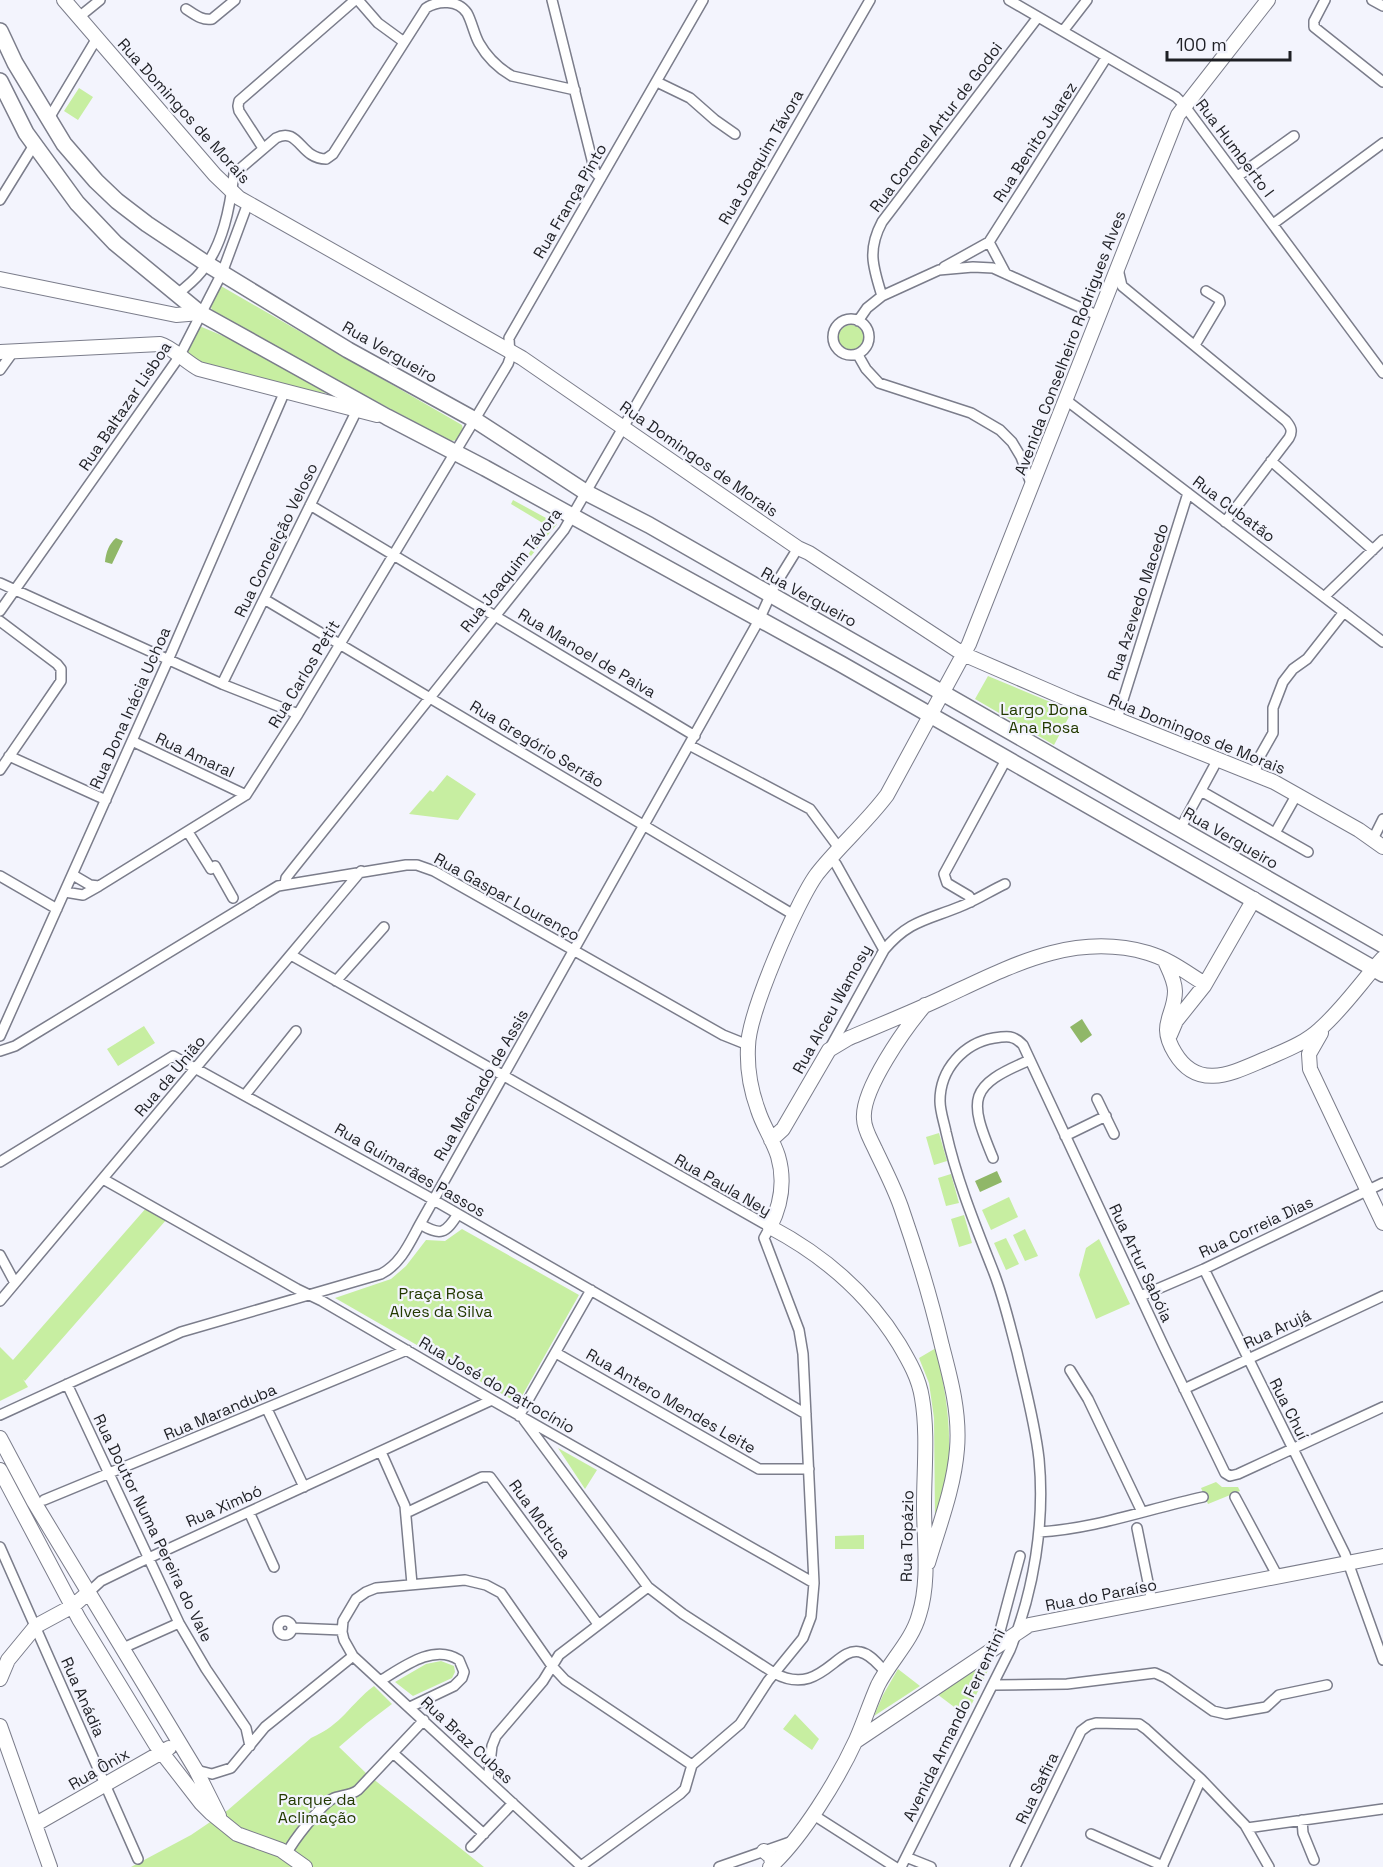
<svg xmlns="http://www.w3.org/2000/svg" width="1383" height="1867" viewBox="0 0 1383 1867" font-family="'Space Grotesk',sans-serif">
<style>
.green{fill:#c7eea1}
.water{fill:#90b768}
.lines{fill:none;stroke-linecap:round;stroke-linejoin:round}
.street-casing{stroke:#7b7d8b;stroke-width:12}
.secondary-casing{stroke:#7b7d8b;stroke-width:16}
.primary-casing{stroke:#7b7d8b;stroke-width:18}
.street{stroke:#fff;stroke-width:9}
.secondary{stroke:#fff;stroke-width:14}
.primary{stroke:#fff;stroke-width:15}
.labels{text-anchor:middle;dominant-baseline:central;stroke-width:4.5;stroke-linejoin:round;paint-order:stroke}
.street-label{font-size:16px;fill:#1f2025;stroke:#f3f4fd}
.park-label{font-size:16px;fill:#233a00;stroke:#f3f4fd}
</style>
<rect width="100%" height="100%" fill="#f3f4fd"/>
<!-- green -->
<path class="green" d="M 79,88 L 93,97 L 78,120 L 64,111 Z
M 221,286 L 462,425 L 463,430 L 457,440 L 451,441 L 334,379 L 212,310 L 210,304 Z
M 197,325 L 254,349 L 332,394 L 271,385 L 203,368 L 184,356 Z
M838 338a13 13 0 1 1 26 0a13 13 0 1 1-26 0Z
M 513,500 L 557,524 L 531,556 L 528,555 L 546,525 L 511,504 Z
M 988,676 L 1072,711 L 1054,745 L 975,699 Z
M 447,775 L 476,794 L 458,820 L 409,814 L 430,790 L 433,792 Z
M 144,1026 L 155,1043 L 118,1066 L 107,1049 Z
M 939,1133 L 947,1161 L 934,1165 L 926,1137 Z
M 951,1174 L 959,1203 L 946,1206 L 938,1178 Z
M 1009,1197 L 1018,1217 L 991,1230 L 982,1210 Z
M 147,1207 L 167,1219 L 25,1381 L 23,1379 L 28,1387 L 0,1401 L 0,1347 L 13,1360 Z
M 964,1215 L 972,1243 L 959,1247 L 951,1219 Z
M 462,1229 L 579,1295 L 518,1403 L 335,1298 L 391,1279 L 406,1266 L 426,1240 L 445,1241 Z
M 1025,1229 L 1038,1256 L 1025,1261 L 1013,1235 Z
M 1006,1238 L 1019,1264 L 1006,1270 L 994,1243 Z
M 1099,1239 L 1130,1304 L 1096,1319 L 1079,1275 L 1086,1248 Z
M 936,1348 C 949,1405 958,1463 935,1518 L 934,1418 L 929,1383 L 919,1358 Z
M 558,1448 L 597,1470 L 585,1489 Z
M 1216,1482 L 1222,1487 L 1238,1487 L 1240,1491 L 1208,1504 L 1201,1488 Z
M 864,1535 L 864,1549 L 835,1549 L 835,1536 Z
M 441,1661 L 454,1666 L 455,1672 L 452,1678 L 413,1696 L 395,1682 L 426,1664 Z
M 989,1662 L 991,1662 L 990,1666 L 966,1716 L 937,1694 Z
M 898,1669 L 920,1686 L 874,1716 L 883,1695 Z
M 374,1686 L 392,1704 L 367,1723 L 339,1747 L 367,1774 L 484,1867 L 131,1867 L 191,1835 L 228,1810 L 311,1738 C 343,1724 349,1705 374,1686 Z
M 795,1714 L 819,1739 L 812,1750 L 783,1729 Z"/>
<!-- water -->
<path class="water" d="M 116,538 L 123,541 L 112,564 L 105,562 C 106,552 109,544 116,538 Z
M 1082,1019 L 1092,1035 L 1081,1043 L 1070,1027 Z
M 997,1171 L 1002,1182 L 980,1192 L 975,1181 Z"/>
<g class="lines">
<defs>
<path id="street" d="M 358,0 L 378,23 L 404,42
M 552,0 L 595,172 L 601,178
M 1009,0 L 1176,97 L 1184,105 L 1383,373
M 1325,0 L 1314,21 L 1314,27 L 1383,82
M 1372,0 L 1383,6
M 186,9 C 194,14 202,21 212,19 L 235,0
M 79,17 L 100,0
M 1063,31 L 1087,0
M 657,82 L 690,98 L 715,120 L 735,134
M 48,120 L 97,38
M 263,148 L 239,111 L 238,106 L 239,101 L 355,0
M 1238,176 L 1294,136
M 0,200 L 34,145
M 1273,224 L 1383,143
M 989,242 L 1106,58
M 989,242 L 1006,274
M 944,267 L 989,242
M 1118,269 L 1122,286 L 1286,421 C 1291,427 1293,431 1289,438 L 1225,522
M 176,295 C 185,288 194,281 201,272 C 223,246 230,207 234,174 L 276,138 C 299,126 300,159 326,159 L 333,154 L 426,8 C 439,0 458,0 467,13 C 472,22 474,34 479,43 C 487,57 498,68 512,76 L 575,90
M 882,296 C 873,267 867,250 882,222 L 1038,17
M833 337a18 18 0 1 1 36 0a18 18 0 1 1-36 0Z
M 858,321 L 867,308 L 882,296 L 939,270 L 973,267 L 993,268 L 1099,316
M 1195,345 L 1220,303 L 1219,299 L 1206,291
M 858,355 L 866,369 L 879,383 L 971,413 L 1000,430 L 1012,442 L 1021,457 L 1032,486
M 0,370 L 13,352
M 1066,400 L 1383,642
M 1271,461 L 1373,550
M 310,505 L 695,736
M 0,583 L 222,684 L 298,714
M 1324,597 L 1383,540
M 264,599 L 794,915
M 0,611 L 179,357 L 222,273 L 248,203
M 0,621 L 57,664 L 61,669 L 61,681 L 0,770
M 222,684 L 357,410
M 1117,719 L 1188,493
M 132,741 L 246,795
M 689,745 L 810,809 L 839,848
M 9,756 L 106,800
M 1255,773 L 1260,756 L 1273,733 L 1273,708 L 1283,682 L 1293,669 L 1307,659 L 1344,612
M 1201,791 L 1308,852
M 1180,829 L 1218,759
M 188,832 L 211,869 L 215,866 L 233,898
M 1275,833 L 1297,794
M 1373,839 L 1383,819
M 830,858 L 836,864 L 884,950
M 73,875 L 90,885 L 99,886 L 246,795 L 298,714 L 508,364 L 510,358 L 509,338 L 703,0
M 0,876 L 57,909
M 285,884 L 286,878 L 293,869 L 564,530 L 870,0
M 65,892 L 83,895 L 99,886
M 971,902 L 969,896 L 947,883 L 944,874 L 1007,758
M 291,955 L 770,1227 L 764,1238 L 799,1330 L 803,1354 L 814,1583 L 811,1617 L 803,1638 L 768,1681 L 740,1724 L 692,1765 L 685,1789 L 680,1794 L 581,1866
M 336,981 L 384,927
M 0,1036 L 169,658 L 285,391
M 830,1048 L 884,950 C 908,921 927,920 959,907 C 975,901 990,891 1005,884
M 0,1051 L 15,1046 L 278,886 L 406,865 L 417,865 L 434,871 L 723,1035 L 748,1045
M 245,1095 L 296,1031
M 1097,1099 L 1114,1134
M 1065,1136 L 1106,1116
M 993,1158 C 968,1098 968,1086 1030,1060
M 0,1162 L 173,1056 L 425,1195 L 806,1414
M 103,1179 L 297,1289 L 322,1301 L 492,1400 L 814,1583
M 420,1224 C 441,1236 445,1234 458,1214
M 0,1255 L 15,1283
M 1204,1269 L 1345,1554 L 1383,1660
M 1141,1296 L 1204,1269 L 1383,1183
M 0,1301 L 361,871
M 556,1353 L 759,1469 L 809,1469
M 1070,1370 L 1088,1399 L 1142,1512
M 67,1384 L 179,1623 L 206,1669 L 246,1728 L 250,1746
M 1184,1389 L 1383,1296
M 267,1409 L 304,1487
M 0,1415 L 181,1332 L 381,1274 C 401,1264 410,1242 420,1224 L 759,620 L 774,587 L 798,548
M 519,1416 L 591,1290
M 524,1420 L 648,1587 L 683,1614 L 774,1673 C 820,1698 836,1646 860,1652 C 871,1654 878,1665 886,1672
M 381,1452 L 405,1506 L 412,1584
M 1235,1497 L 1278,1577
M 44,1500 L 407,1350
M 249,1512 L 274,1567
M 406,1513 L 482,1477 L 490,1477 L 598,1624
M 1137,1528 L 1152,1602
M 1039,1532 C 1094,1529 1148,1509 1203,1497
M 0,1547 L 138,1859
M 89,1592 L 101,1581 L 140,1562 L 492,1400
M278 1628a7 7 0 1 1 14 0a7 7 0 1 1-14 0Z
M 293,1628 L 342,1630
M 996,1646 L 1020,1556
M 123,1648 L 179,1623
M 380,1681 C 403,1667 434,1643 459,1660 L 464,1672 L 462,1678 L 454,1686 L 410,1707
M 994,1685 L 1067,1684 L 1155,1673 L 1166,1678 L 1213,1711 L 1226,1714 L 1266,1707 L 1279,1695 L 1327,1685
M 393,1753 L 484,1834
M 196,1770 L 212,1774 L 231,1768 L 265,1727 L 353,1656
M 488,1780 L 492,1746 L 496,1736 L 543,1681 L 559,1655 L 648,1587
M 812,1814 L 895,1867
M 1302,1820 L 1303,1833 L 1314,1860
M 1247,1828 L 1383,1809
M 1091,1834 L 1163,1866
M 471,1847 L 513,1803
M 287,1853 C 293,1841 320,1806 332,1799 C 340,1795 350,1796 358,1790 L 424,1720
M 906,1857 L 931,1867
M 582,1867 L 353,1656 L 344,1640 L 342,1632 L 343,1621 L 356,1599 L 366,1592 L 376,1588 L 465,1580 L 486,1585 L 501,1593 L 552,1666 L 565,1680 L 692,1765
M 719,1867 L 793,1841
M 901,1867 L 1010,1650 C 1034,1591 1045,1522 1039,1459 C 1035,1423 1025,1387 1017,1352 C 1010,1326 1004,1299 994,1273 C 976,1227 957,1181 946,1132 C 944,1122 940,1111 940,1101 C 940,1069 964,1043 994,1038 C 1007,1036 1014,1035 1023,1045 L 1164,1347 L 1225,1473 L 1230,1476 L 1238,1474 L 1383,1407
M 1015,1867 L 1081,1731 L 1089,1725 L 1096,1723 L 1139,1724 L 1146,1729 L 1201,1779 L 1245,1825 L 1269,1867
M 1162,1867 L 1201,1779"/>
<path id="secondary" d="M 64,0 L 215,175 L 239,198 L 522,358 L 760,522 L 798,548 L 809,553 L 963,654 L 1074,702 L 1274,782 L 1359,830 L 1383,847
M 0,279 L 176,315 L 200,313
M 0,352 L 160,344 C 172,347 187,363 199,369 L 377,415
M 1165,961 C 1169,970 1175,981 1175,991 C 1175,1016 1157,1024 1175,1053 C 1199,1093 1236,1071 1268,1058 C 1286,1050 1305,1043 1320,1029 C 1343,1009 1362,981 1383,958
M 925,1005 C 906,1027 861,1090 864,1119 C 864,1129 871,1140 875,1149 C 884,1168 894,1187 901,1207 C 917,1253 931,1299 942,1346 C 951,1380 960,1414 957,1449 C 954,1488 939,1526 928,1563
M 1321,1033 L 1309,1054 L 1310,1069 L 1383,1223
M 1170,1035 L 1176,1021 L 1204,986 L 1254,899
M 771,1140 L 783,1129 L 829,1050 L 849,1038 C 880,1025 912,1012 942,998 C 1009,967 1073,931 1148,953 C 1169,959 1187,973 1205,984
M 0,1438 L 34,1502 L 196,1770 L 219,1816
M 0,1470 L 79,1619 L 156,1745 L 201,1803 L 211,1813 L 237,1834 L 281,1850 L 305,1867
M 0,1679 L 8,1660 L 36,1626 L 73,1606 L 89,1592
M 0,1726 L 50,1867
M 856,1741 L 1029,1625 L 1383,1556
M 36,1824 L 169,1748
M 764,1851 L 771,1857 L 772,1865
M 770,1867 C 802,1838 838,1779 856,1740 C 864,1722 870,1703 878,1685 C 890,1661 912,1641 919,1615 C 930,1581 924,1541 924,1506 C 924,1470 928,1433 922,1398 C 919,1378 909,1361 899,1344 C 867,1292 823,1255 770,1227 C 781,1205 785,1180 778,1156 C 773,1140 763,1126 758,1110 C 751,1091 747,1067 748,1047 C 748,1014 797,901 817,874 C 839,846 866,823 887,795 L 969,644 L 1178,115 L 1268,0"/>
<path id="primary" d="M 0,31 L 15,63 L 64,144 L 96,181 L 117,201 L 147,224 L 207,264 L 348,350 L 475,420 L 587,493 L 649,525 L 1383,945
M 0,81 L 26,133 L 77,203 L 115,243 L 200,313 L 387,417 L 485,468 L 841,664 L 1383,974"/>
</defs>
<!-- street casing -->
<use href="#street" class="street-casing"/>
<!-- secondary casing -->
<use href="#secondary" class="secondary-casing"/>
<!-- primary casing -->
<use href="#primary" class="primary-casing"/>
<!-- street -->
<use href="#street" class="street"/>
<!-- secondary -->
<use href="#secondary" class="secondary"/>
<!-- primary -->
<use href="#primary" class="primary"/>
</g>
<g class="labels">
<!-- street labels -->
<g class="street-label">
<text transform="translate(184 111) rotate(48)">Rua Domingos de Morais</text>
<text transform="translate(936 127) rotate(-53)">Rua Coronel Artur de Godoi</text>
<text transform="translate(1035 142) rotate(-57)">Rua Benito Juarez</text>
<text transform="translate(1235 148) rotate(53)">Rua Humberto I</text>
<text transform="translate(761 157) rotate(-60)">Rua Joaquim Távora</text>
<text transform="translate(570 201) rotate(-60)">Rua França Pinto</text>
<text transform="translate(1070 343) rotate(-69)">Avenida Conselheiro Rodrigues Alves</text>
<text transform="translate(390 352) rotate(30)">Rua Vergueiro</text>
<text transform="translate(125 406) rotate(-56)">Rua Baltazar Lisboa</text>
<text transform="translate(699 459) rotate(35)">Rua Domingos de Morais</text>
<text transform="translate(1234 509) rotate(37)">Rua Cubatão</text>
<text transform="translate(276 540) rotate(-64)">Rua Conceição Veloso</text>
<text transform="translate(511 570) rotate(-52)">Rua Joaquim Távora</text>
<text transform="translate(809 597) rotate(29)">Rua Vergueiro</text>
<text transform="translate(1138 602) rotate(-72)">Rua Azevedo Macedo</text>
<text transform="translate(587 653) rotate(31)">Rua Manoel de Paiva</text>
<text transform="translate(304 674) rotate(-59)">Rua Carlos Petit</text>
<text transform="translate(130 708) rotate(-66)">Rua Dona Inácia Uchoa</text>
<text transform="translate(1197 734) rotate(22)">Rua Domingos de Morais</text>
<text transform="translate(537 744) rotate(31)">Rua Gregório Serrão</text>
<text transform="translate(195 755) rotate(25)">Rua Amaral</text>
<text transform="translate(1231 838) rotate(30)">Rua Vergueiro</text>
<text transform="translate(507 897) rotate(29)">Rua Gaspar Lourenço</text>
<text transform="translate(832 1009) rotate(-61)">Rua Alceu Wamosy</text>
<text transform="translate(170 1076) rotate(-50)">Rua da União</text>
<text transform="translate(481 1085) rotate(-60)">Rua Machado de Assis</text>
<text transform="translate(410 1170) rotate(30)">Rua Guimarães Passos</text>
<text transform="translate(723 1185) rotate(30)">Rua Paula Ney</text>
<text transform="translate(1256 1227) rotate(-25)">Rua Correia Dias</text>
<text transform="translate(1141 1263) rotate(65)">Rua Artur Sabóia</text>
<text transform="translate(1277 1329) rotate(-25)">Rua Arujá</text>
<text transform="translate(497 1385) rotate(30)">Rua José do Patrocínio</text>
<text transform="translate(671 1401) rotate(30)">Rua Antero Mendes Leite</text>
<text transform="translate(1289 1409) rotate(63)">Rua Chuí</text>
<text transform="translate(220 1412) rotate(-23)">Rua Maranduba</text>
<text transform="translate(224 1506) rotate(-24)">Rua Ximbó</text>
<text transform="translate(540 1519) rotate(54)">Rua Motuca</text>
<text transform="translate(153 1528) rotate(64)">Rua Doutor Numa Pereira do Vale</text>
<text transform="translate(907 1536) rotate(-89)">Rua Topázio</text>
<text transform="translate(1101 1595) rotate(-11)">Rua do Paraíso</text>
<text transform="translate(83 1697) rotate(66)">Rua Anádia</text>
<text transform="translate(954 1725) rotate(-64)">Avenida Armando Ferrentini</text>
<text transform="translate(467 1740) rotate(43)">Rua Braz Cubas</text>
<text transform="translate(99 1769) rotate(-30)">Rua Ônix</text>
<text transform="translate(1037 1788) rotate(-64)">Rua Safira</text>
</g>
<!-- park labels -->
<g class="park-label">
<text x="1044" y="709">Largo Dona<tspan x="1044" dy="18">Ana Rosa</tspan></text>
<text x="441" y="1293">Praça Rosa<tspan x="441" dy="18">Alves da Silva</tspan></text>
<text x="317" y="1799">Parque da<tspan x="317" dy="18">Aclimação</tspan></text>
</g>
</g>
<!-- scale -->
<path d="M1167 51v9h123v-9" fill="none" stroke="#1f2025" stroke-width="3"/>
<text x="1176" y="51" font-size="18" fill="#1f2025" stroke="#f3f4fd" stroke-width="4.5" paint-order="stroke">100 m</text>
</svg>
